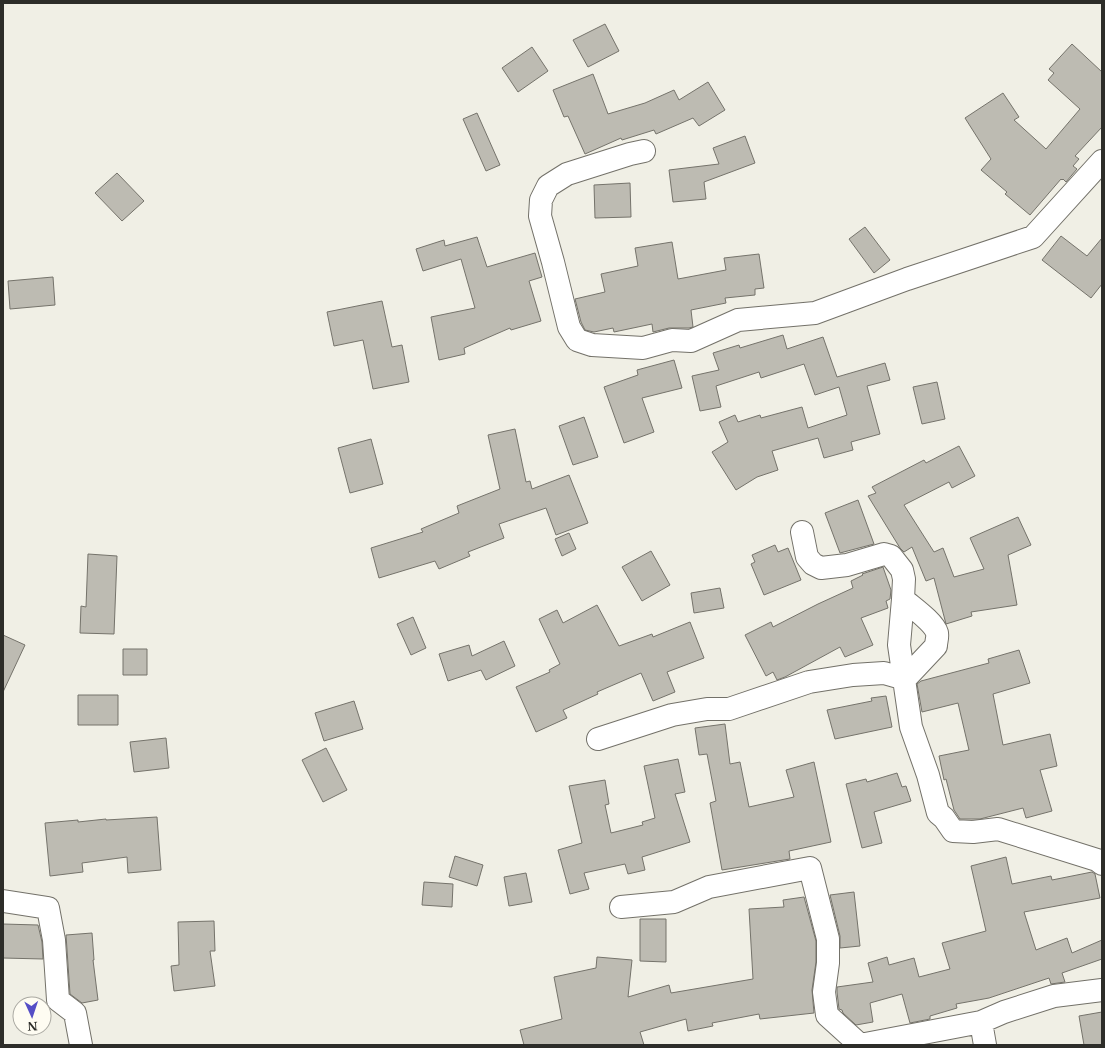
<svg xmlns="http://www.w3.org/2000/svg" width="1105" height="1048" viewBox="0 0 1105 1048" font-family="'Libre Baskerville',serif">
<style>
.building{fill:#bdbbb2;stroke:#75736b}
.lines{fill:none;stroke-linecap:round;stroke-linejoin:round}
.minor-casing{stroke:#737169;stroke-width:24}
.minor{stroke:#fff;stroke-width:22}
</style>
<rect width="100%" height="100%" fill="#f0efe5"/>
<!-- building -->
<path class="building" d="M 605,24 L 619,51 L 588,67 L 573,40 Z
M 1072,44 L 1102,72 L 1102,127 L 1075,156 L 1079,159 L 1073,166 L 1077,169 L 1066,182 L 1063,179 L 1062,180 L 1061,179 L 1030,215 L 1005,194 L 1007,192 L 981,170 L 991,159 L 965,118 L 1003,93 L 1019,117 L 1014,120 L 1046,149 L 1080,109 L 1048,80 L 1054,73 L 1049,69 Z
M 532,47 L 548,71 L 518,92 L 502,68 Z
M 593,74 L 608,114 L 645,103 L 674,90 L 679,100 L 708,82 L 725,110 L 699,126 L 693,118 L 656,134 L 654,130 L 622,140 L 621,138 L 585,154 L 568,116 L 564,117 L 553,90 Z
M 477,113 L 500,165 L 486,171 L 463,119 Z
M 745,136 L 755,163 L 704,182 L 706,199 L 673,202 L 669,170 L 719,164 L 713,148 Z
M 117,173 L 144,201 L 122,221 L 95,193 Z
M 630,183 L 631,217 L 595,218 L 594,185 Z
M 865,227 L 890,260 L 874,273 L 849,239 Z
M 1061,236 L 1087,256 L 1102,238 L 1102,284 L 1091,298 L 1042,260 Z
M 477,237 L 487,267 L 535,253 L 542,277 L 529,281 L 541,321 L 511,330 L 510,328 L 464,348 L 465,354 L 439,360 L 431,317 L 475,308 L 461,259 L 423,271 L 416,249 L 444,240 L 445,246 Z
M 672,242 L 678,279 L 726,270 L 724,258 L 759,254 L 764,288 L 755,289 L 755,295 L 725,298 L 726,303 L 691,310 L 693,327 L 689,328 L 669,328 L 653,332 L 652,324 L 614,332 L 613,328 L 594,332 L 585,330 L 581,322 L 575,299 L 605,292 L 601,274 L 638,266 L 635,248 Z
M 53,277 L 55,305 L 10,309 L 8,281 Z
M 382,301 L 392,347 L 402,345 L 409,382 L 373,389 L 363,340 L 334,346 L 327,312 Z
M 783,335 L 787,349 L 823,337 L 837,377 L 885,363 L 890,380 L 867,386 L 880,434 L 851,442 L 853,450 L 824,458 L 818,438 L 772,451 L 778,470 L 757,477 L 736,490 L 712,452 L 728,442 L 719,422 L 735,415 L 738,422 L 760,415 L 761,418 L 802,407 L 808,428 L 847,415 L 839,387 L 815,395 L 804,364 L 761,378 L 759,372 L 716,386 L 721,407 L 700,411 L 692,376 L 719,370 L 713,353 L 739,345 L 740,348 Z
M 674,360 L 682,388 L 642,398 L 654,432 L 624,443 L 604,387 L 638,375 L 637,370 Z
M 937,382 L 945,419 L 922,424 L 913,387 Z
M 584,417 L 598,457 L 573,465 L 559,426 Z
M 515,429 L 526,482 L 530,481 L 532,489 L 569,475 L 588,523 L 556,535 L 546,508 L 499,524 L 504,538 L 468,552 L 470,556 L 439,569 L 435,561 L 379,578 L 371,548 L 423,532 L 421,529 L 459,513 L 457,506 L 500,489 L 488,435 Z
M 371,439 L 383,484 L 350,493 L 338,448 Z
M 959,446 L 975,476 L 952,488 L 949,482 L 904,505 L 934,552 L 943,548 L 954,577 L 984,569 L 970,538 L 1018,517 L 1031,545 L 1008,555 L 1017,605 L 971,612 L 972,616 L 946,624 L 934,578 L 926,581 L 912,547 L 904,552 L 900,548 L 868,496 L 876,493 L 872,487 L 924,460 L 926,463 Z
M 858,500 L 874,544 L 840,553 L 825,513 Z
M 569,533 L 576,549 L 562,556 L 555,539 Z
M 775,545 L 778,552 L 788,548 L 801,580 L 764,595 L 751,564 L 755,562 L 752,555 Z
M 651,551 L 670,585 L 642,601 L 622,567 Z
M 88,554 L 117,556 L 114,634 L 80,633 L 81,606 L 86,607 Z
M 883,567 L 891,590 L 890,599 L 886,601 L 888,608 L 861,618 L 873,645 L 845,657 L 840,647 L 785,677 L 777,680 L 773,672 L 766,676 L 745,635 L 771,622 L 773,627 L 818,604 L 853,588 L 851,581 L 863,575 L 862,574 Z
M 720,588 L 724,608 L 694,613 L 691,593 Z
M 597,605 L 619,646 L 652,634 L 653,637 L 690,622 L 704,658 L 667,672 L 675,692 L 653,701 L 641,673 L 597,692 L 598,694 L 563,710 L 567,718 L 536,732 L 516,687 L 550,672 L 549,670 L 560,664 L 539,619 L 557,610 L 563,623 Z
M 413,617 L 426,648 L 411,655 L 397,624 Z
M 3,635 L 25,645 L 3,692 Z
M 504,641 L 515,666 L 486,680 L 481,670 L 448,681 L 439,654 L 469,645 L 472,656 Z
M 123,649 L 147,649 L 147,675 L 123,675 Z
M 1019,650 L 1030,683 L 993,694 L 1003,745 L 1050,734 L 1057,766 L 1040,770 L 1052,811 L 1026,818 L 1023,808 L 980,819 L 960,819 L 954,810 L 946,779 L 944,780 L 939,756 L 969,750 L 958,703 L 922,712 L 917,684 L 921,681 L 989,663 L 988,659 Z
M 78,695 L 118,695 L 118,725 L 78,725 Z
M 886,696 L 892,727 L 835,739 L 827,710 L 872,701 L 871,698 Z
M 354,701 L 363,729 L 324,741 L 315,713 Z
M 725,724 L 730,764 L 740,762 L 749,807 L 794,797 L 786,770 L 814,762 L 831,842 L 789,851 L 790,859 L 722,870 L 710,803 L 716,801 L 707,754 L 699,755 L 695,728 Z
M 166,738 L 169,768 L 134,772 L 130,742 Z
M 326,748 L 347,790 L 323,802 L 302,760 Z
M 678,759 L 685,792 L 675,794 L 690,842 L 642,857 L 645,870 L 628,874 L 625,864 L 584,873 L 589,889 L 570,894 L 558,850 L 582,843 L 569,786 L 605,780 L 609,804 L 605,805 L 611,833 L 643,825 L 642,822 L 655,818 L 644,766 Z
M 897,773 L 902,787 L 906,786 L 911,801 L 874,812 L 882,843 L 862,848 L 846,784 L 866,779 L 867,782 Z
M 157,817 L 161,870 L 128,873 L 127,857 L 82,863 L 83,872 L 50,876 L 45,823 L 78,820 L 78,822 L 106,819 L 106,820 Z
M 455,856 L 483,865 L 477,886 L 449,877 Z
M 1006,857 L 1012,884 L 1051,876 L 1052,880 L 1092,872 L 1095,874 L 1100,898 L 1024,912 L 1036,950 L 1067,938 L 1072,953 L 1102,940 L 1102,959 L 1062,973 L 1065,982 L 1051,984 L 1049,978 L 989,998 L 956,1004 L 957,1008 L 930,1016 L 930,1019 L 910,1023 L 902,994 L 870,1003 L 873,1022 L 856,1025 L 843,1013 L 842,1010 L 839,1009 L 837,992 L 837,987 L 873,982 L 868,963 L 887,957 L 889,965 L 914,958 L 919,977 L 950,969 L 942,943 L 986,931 L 971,866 Z
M 526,873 L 532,902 L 509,906 L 504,877 Z
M 424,882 L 453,884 L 452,907 L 422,905 Z
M 854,892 L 860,946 L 840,948 L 840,936 L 830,895 Z
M 804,897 L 816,941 L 816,962 L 812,990 L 814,1013 L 760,1019 L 759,1014 L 712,1023 L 713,1026 L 688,1031 L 686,1019 L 640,1032 L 644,1045 L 524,1045 L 520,1030 L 562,1019 L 554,977 L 596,968 L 597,957 L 632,960 L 628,997 L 669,985 L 671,993 L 753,979 L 749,909 L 784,907 L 783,900 Z
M 640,919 L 666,919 L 666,962 L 640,961 Z
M 214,921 L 215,951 L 210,951 L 215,986 L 174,991 L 171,966 L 179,965 L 178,922 Z
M 3,924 L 38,925 L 42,942 L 43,959 L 3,958 Z
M 92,933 L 94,960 L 93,960 L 98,1000 L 82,1003 L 70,994 L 66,935 Z
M 1102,1012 L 1102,1045 L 1084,1045 L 1079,1016 Z"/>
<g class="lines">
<defs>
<path id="minor" d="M 644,151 L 630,154 L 567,174 L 548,186 L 541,200 L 540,216 L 553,262 L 569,327 L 577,340 L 592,345 L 643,348 L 672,340 L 691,341 L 738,320 L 815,313 L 907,279 L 1033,237 L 1102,161
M 802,532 L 807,557 L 813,564 L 821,568 L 847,565 L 884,554 L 891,556 L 902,570 L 904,579 L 903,599 L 899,645 L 911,727 L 928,775 L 938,813 L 944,818 L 953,831 L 973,832 L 998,829 L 1097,860 L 1102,864
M 903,599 C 912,607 934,622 937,633 C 938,637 936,641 936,646 L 905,679
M 598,739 L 672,715 L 707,709 L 729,709 L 809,682 L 853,675 L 884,673 L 905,679
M 3,901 L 48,908 L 54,940 L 58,1000 L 75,1013 L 81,1045
M 621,907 L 674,902 L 709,887 L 810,868 L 828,939 L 828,963 L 824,992 L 827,1015 L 860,1045
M 981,1022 L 985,1045
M 860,1045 L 981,1022 L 1004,1012 L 1054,996 L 1102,990"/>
</defs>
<!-- minor casing -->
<use href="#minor" class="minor-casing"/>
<!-- minor -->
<use href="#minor" class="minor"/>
</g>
<!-- border -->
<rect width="1105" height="1048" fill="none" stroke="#2d2d29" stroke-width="8"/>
<!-- north arrow -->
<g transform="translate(32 1016) rotate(177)"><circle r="19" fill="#fefcf2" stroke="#aaa9a2"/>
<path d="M0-3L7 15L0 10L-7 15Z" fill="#554ec6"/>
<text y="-6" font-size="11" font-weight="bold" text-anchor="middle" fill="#2d2d29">N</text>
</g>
</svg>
